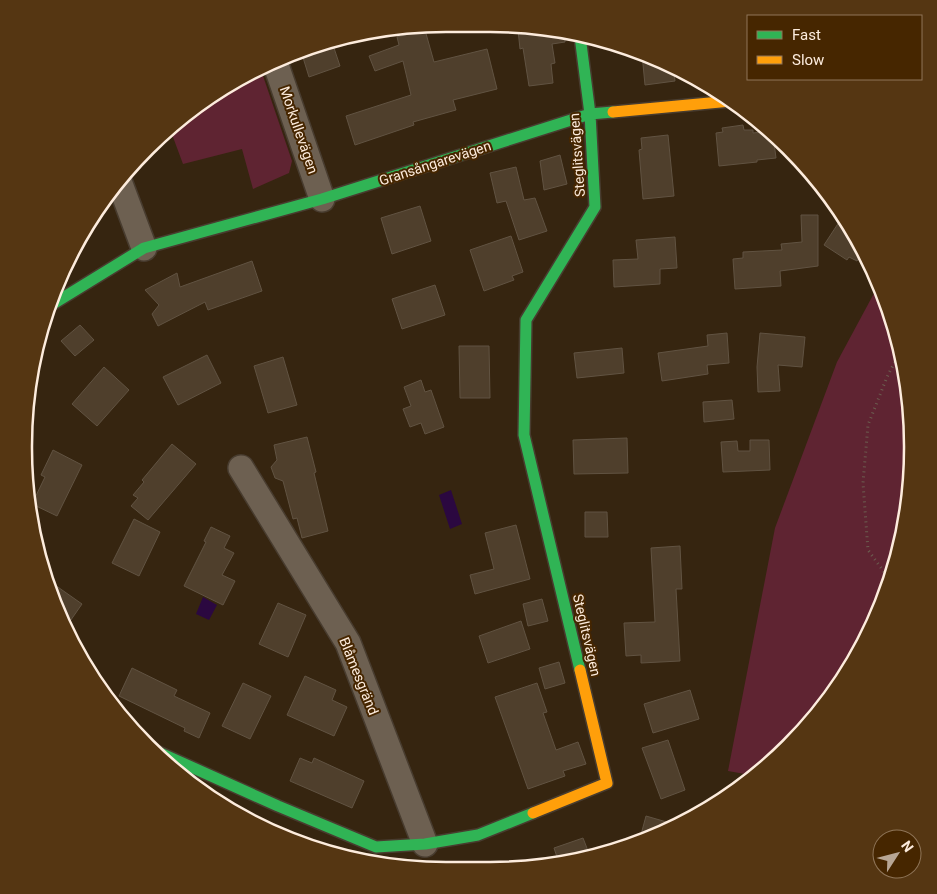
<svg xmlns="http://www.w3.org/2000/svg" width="937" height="894" viewBox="0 0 937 894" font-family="Roboto,sans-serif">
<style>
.green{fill:#5f2432}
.water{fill:#2b0840}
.building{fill:#4f3f2c;stroke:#615342}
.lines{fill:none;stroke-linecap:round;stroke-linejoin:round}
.street-casing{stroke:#483c2f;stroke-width:28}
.fast-casing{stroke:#483c2f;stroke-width:14}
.slow-casing{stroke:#483c2f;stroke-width:14}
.path{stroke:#6c5e50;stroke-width:3;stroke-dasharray:1 4;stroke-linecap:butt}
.street{stroke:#6d6051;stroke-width:25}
.fast{stroke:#30b455;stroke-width:11}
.slow{stroke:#ff9f0a;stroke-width:11}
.labels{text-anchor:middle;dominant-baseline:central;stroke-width:4;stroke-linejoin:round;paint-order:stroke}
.street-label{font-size:14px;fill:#fdecdd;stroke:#462600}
.rim{fill:none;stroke:#fdecdd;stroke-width:2.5}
</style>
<rect width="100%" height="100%" fill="#362510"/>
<!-- green -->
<path class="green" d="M 261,70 L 292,161 L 289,173 L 253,189 L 242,149 L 183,164 L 170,129 L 190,111 Z
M 879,284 L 891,311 L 910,392 L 912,475 L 899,557 L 869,634 L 826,705 L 769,765 L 744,783 L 745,774 L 728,771 L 775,528 L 837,362 Z"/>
<!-- water -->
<path class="water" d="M 451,490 L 462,524 L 450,529 L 439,495 Z
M 203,597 L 217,605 L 209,620 L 196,614 Z"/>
<!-- building -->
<path class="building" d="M 425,30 L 434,62 L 487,49 L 497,89 L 453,100 L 456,110 L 413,122 L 414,125 L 355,145 L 346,116 L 411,95 L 403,61 L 375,71 L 369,56 L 399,45 L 397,37 Z
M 518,30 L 565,35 L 565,42 L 552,44 L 555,63 L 551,64 L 553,83 L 529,86 L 523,48 L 520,49 Z
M 332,42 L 340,66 L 309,77 L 301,51 Z
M 642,54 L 673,66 L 675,81 L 645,85 Z
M 743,125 L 744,130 L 753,130 L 753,133 L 769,131 L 773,135 L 776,158 L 757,160 L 757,162 L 719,166 L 716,133 L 723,132 L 722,128 Z
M 668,135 L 674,196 L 643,199 L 639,150 L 642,149 L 641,138 Z
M 560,155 L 567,184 L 544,190 L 540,161 Z
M 516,167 L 524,200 L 535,198 L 547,231 L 519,240 L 506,201 L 497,203 L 490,173 Z
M 420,206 L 431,241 L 392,254 L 381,218 Z
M 801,215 L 818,215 L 818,266 L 780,271 L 781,286 L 735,289 L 733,259 L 743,258 L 743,252 L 782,250 L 781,244 L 802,242 Z
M 843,216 L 857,236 L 864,251 L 857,261 L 849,257 L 847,260 L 824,245 Z
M 511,236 L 523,272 L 512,276 L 514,280 L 484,291 L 470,250 Z
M 675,237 L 677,268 L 660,269 L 660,284 L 614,287 L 613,260 L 638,259 L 636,240 Z
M 252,261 L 262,291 L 208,310 L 205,302 L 158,326 L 152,314 L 159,305 L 145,290 L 177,273 L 180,287 Z
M 435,285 L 445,315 L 402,329 L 392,299 Z
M 80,325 L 94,340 L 75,356 L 61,341 Z
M 727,333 L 729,363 L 707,365 L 708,374 L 662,381 L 658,353 L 708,346 L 707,335 Z
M 760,333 L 805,337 L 802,367 L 778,365 L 780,391 L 758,392 L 757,367 Z
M 459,346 L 489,346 L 490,398 L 460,398 Z
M 622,348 L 624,373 L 577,378 L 574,353 Z
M 207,355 L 221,383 L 178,405 L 163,377 Z
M 283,357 L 297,405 L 268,413 L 254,366 Z
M 104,367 L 129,390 L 97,426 L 72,404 Z
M 421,380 L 425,392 L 431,390 L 444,427 L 425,434 L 421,423 L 410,427 L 403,409 L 411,406 L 404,387 Z
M 732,400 L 734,419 L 704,422 L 703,402 Z
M 307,437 L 316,472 L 314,473 L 328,531 L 302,538 L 297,518 L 293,519 L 283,481 L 275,478 L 271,467 L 277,460 L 274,445 Z
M 627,438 L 628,473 L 574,474 L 573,440 Z
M 750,440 L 769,440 L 770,470 L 723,472 L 721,442 L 737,441 L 738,451 L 750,451 Z
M 172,444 L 196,464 L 148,520 L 131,506 L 138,498 L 133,495 L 144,482 L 142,480 Z
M 53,450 L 82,465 L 57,516 L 32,504 L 45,477 L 41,475 Z
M 585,512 L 607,512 L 608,537 L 585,537 Z
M 134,519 L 160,532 L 139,576 L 112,563 Z
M 516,525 L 530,579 L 475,594 L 470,575 L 494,569 L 485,533 Z
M 211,527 L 230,536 L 224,548 L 234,553 L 222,575 L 235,581 L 223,605 L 184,586 L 206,542 L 204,541 Z
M 680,546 L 682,589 L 676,589 L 680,661 L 641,663 L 641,655 L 626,656 L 624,623 L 655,622 L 651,548 Z
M 45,578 L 82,604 L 66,627 L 46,583 Z
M 542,599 L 548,621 L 528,626 L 523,604 Z
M 278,603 L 306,615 L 288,657 L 259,644 Z
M 521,621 L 530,649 L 488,663 L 479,636 Z
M 559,662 L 565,683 L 545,689 L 539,668 Z
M 132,668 L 177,690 L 174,696 L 210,713 L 199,738 L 184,731 L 185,728 L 119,696 Z
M 305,676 L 336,690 L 332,700 L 347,707 L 334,736 L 287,715 Z
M 243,683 L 271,696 L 250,739 L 222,726 Z
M 537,683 L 547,712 L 543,713 L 556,750 L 578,742 L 586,764 L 563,771 L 565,776 L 528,789 L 495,697 Z
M 690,690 L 699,719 L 653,733 L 644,704 Z
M 668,740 L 685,790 L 661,799 L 642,748 Z
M 300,758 L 312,763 L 314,758 L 364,781 L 352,808 L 290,781 Z
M 646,816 L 677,825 L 639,842 Z
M 583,838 L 590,856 L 559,863 L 554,848 Z"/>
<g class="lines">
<defs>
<path id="street" d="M 275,62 L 322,199
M 119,181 L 144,248
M 241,468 L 348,643 L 425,844"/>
<path id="fast" d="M 48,307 L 144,248 L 322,199 L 590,114 L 613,112
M 580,670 L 524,435 L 526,320 L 595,207 L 590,114 L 580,36
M 158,752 L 278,806 L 376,847 L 425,844 L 478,835 L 533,813"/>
<path id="slow" d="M 613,112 L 731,101
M 533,813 L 607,783 L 580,670"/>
</defs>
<!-- street casing -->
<use href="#street" class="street-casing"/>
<!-- fast casing -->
<use href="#fast" class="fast-casing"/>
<!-- slow casing -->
<use href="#slow" class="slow-casing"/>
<!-- path -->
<path class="path" d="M 890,580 L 868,550 L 863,483 L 868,425 L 887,377 L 900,352"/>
<!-- street -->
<use href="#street" class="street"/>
<!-- fast -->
<use href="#fast" class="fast"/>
<!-- slow -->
<use href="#slow" class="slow"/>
</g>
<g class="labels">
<!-- street labels -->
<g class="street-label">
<text transform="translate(299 130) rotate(71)">Morkullevägen</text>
<text transform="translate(577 155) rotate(-94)">Steglitsvägen</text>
<text transform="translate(435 163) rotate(-18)">Gransångarevägen</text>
<text transform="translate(587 635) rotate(77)">Steglitsvägen</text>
<text transform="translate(359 676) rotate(68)">Blåmesgränd</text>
</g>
</g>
<!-- crop -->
<path d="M0 0H937V894H0ZM446 32H490A414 414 0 0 1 904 446V448A414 414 0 0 1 490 862H446A414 414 0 0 1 32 448V446A414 414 0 0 1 446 32Z" fill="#553612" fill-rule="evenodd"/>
<path class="rim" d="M446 32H490A414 414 0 0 1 904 446V448A414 414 0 0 1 490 862H446A414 414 0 0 1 32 448V446A414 414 0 0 1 446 32Z"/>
<!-- legend -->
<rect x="747" y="15" width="175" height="65" fill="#462600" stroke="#8f7558"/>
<rect x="757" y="31" width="25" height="8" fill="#30b455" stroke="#8f7558"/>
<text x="792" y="40" font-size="15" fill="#fdecdd">Fast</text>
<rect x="757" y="56" width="25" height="8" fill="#ff9f0a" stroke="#8f7558"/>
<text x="792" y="65" font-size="15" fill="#fdecdd">Slow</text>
<!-- north arrow -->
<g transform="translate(897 854) rotate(54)"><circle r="24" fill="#462600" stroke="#8f7558"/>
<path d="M0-4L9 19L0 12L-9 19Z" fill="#b7a695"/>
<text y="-8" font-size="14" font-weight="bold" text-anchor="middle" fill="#fdecdd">N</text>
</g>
</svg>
